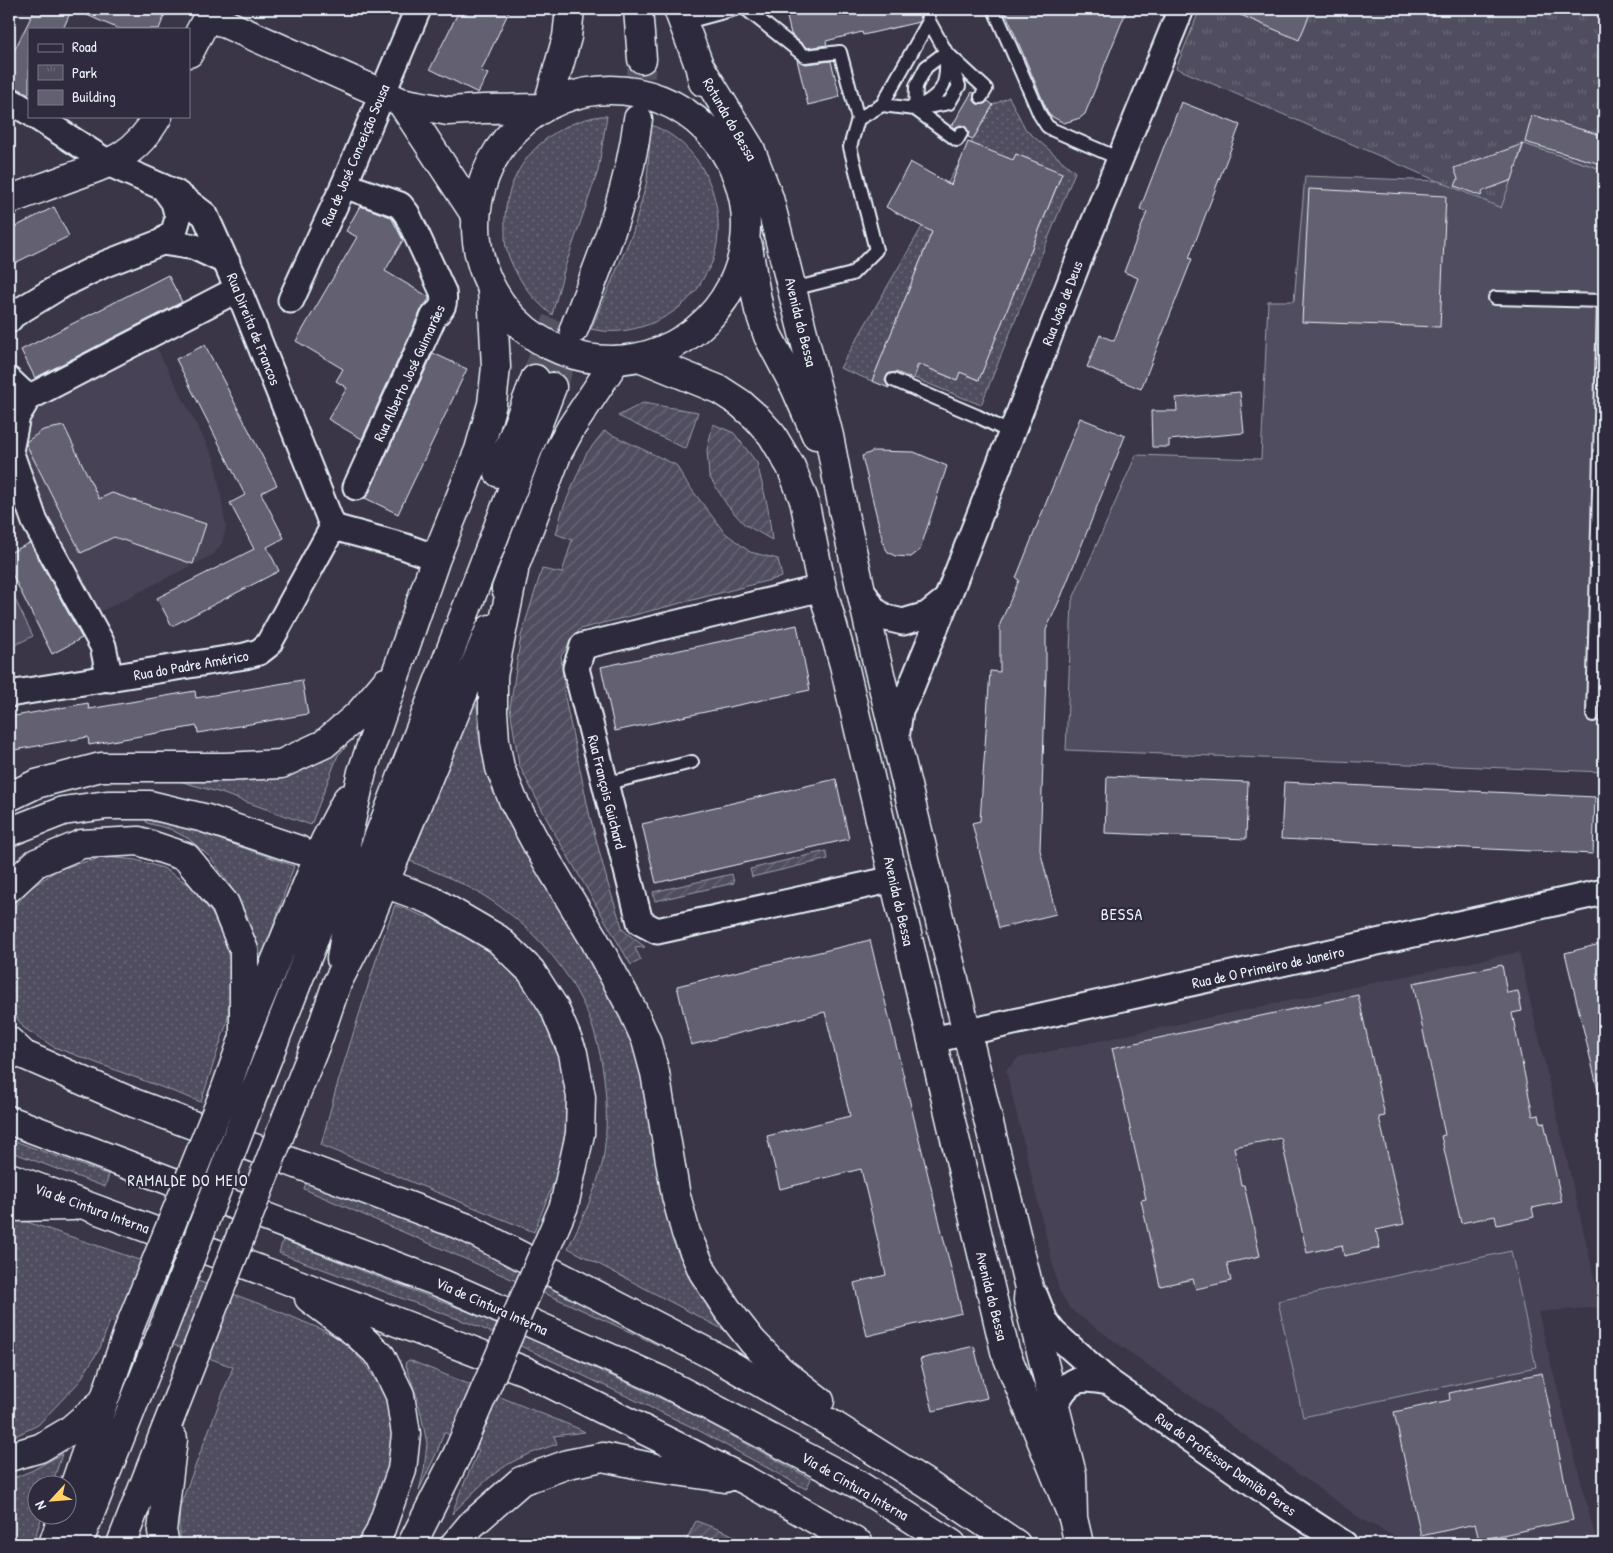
<svg xmlns="http://www.w3.org/2000/svg" width="1613" height="1553" viewBox="0 0 1613 1553" font-family="'Patrick Hand',sans-serif">
<style>
.built{fill:#464354}
.grass{fill:url(#grass-dots);stroke:#9ca0ac}
.park{fill:url(#park-tufts);stroke:#9ca0ac}
.garden{fill:url(#garden-furrows);stroke:#9ca0ac}
.pitch{fill:#504e5f;stroke:#9ca0ac}
.building{fill:#636171;stroke:#e8f1f8}
.lines{fill:none;stroke-linecap:round;stroke-linejoin:round}
.highway-tunnel{stroke:#545262;stroke-width:28;stroke-dasharray:28 14;stroke-linecap:butt}
.lane-casing{stroke:#e8f1f8;stroke-width:16}
.street-casing{stroke:#e8f1f8;stroke-width:29}
.secondary-casing{stroke:#e8f1f8;stroke-width:31}
.highway-casing{stroke:#e8f1f8;stroke-width:31}
.lane{stroke:#2f2a3d;stroke-width:12}
.street{stroke:#2f2a3d;stroke-width:25}
.secondary{stroke:#2f2a3d;stroke-width:28}
.highway{stroke:#2f2a3d;stroke-width:28}
.highway-bridge-casing{stroke:#e8f1f8;stroke-width:31;stroke-linecap:butt}
.highway-bridge{stroke:#2f2a3d;stroke-width:28}
.labels{text-anchor:middle;dominant-baseline:central;stroke-width:4.5;stroke-linejoin:round;paint-order:stroke}
.street-label{font-size:15px;fill:#e8f1f8;stroke:#2f2a3d}
.neighbourhood-label{font-size:16px;letter-spacing:1px;fill:#e8f1f8;stroke:#2f2a3d}
</style>
<defs>
<pattern id="grass-dots" width="8" height="8" patternUnits="userSpaceOnUse" patternTransform="scale(1.25)"><rect width="8" height="8" fill="#504e5f"/><path d="M2 2h.1M6 6h.1" fill="none" stroke="#696877" stroke-width="1.8" stroke-linecap="round"/></pattern>
<pattern id="park-tufts" width="24" height="20" patternUnits="userSpaceOnUse" patternTransform="scale(1.25)"><rect width="24" height="20" fill="#504e5f"/><path d="M3 7l-1-3M5 7V3M7 7l1-3M15 17l-1-3M17 17v-4M19 17l1-3" fill="none" stroke="#696877"/></pattern>
<pattern id="garden-furrows" width="10" height="10" patternUnits="userSpaceOnUse" patternTransform="scale(1.25)"><rect width="10" height="10" fill="#504e5f"/><path d="M-1 1l2-2M0 10L10 0M9 11l2-2" fill="none" stroke="#696877"/></pattern>
</defs>
<rect width="100%" height="100%" fill="#3a3648"/>
<filter id="ink" filterUnits="userSpaceOnUse"><feTurbulence type="fractalNoise" baseFrequency=".02" numOctaves="2"/><feDisplacementMap in="SourceGraphic" scale="10" xChannelSelector="R" yChannelSelector="G"/><feConvolveMatrix kernelMatrix="1 2 1 2 8 2 1 2 1" color-interpolation-filters="sRGB"/></filter>
<g filter="url(#ink)">
<!-- built -->
<path class="built" d="M 152,339 L 215,460 L 226,527 L 222,543 L 214,554 L 96,614 L 49,527 L 32,481 L 25,454 L 24,441 L 27,427 L 41,401 Z
M 1519,952 L 1601,1307 L 1538,1312 L 1597,1544 L 1416,1544 L 1402,1540 L 1361,1519 L 1070,1309 L 1059,1290 L 1006,1070 L 1018,1058 Z"/>
<!-- grass -->
<path class="grass" d="M 1009,97 L 1026,130 L 1075,172 L 981,405 L 914,378 L 922,357 L 930,369 L 956,380 L 960,372 L 979,379 L 1060,179 L 1041,171 L 1043,165 L 1016,154 L 1013,160 L 960,162 L 872,381 L 840,368 L 993,105 Z
M 601,116 L 607,116 L 598,171 L 565,267 L 552,315 C 530,297 514,275 506,248 C 505,242 505,235 505,229 C 502,171 544,124 601,116 Z
M 651,125 C 704,144 730,208 713,260 C 711,266 707,271 704,277 C 701,282 698,289 694,293 C 671,321 627,338 591,329 L 633,232 L 647,181 Z
M 476,704 L 478,710 L 478,731 L 489,772 L 627,1015 L 728,1332 L 568,1248 C 580,1224 598,1186 603,1160 C 611,1109 605,1044 580,998 C 560,959 528,925 492,901 C 467,884 438,873 410,861 L 466,724 L 471,705 Z
M 343,742 L 347,746 L 338,755 L 311,825 L 221,793 L 179,781 L 129,776 Z
M 144,818 L 174,823 L 294,866 L 264,953 L 258,955 L 256,951 L 247,915 L 229,884 L 211,858 L 189,839 L 170,829 L 147,823 Z
M 107,857 L 136,860 L 163,868 L 191,886 L 211,912 L 225,935 L 231,963 L 232,985 L 227,1022 L 201,1102 L 54,1047 L 24,1028 L 9,1007 L 9,914 L 29,889 L 57,870 L 80,863 Z
M 395,905 L 426,917 L 430,913 L 471,933 L 519,973 L 537,998 L 559,1050 L 566,1080 L 568,1111 L 566,1141 L 558,1171 L 534,1232 L 321,1145 L 336,1089 L 381,944 Z
M 9,1139 L 109,1175 L 105,1187 L 9,1151 Z
M 307,1180 L 458,1237 L 660,1340 L 658,1345 L 569,1304 L 304,1189 Z
M 9,1221 L 27,1222 C 99,1246 170,1270 241,1297 C 260,1304 279,1311 297,1319 C 313,1326 331,1332 344,1343 C 373,1366 397,1411 395,1449 C 392,1482 373,1514 360,1544 L 181,1544 L 179,1524 L 180,1506 L 233,1367 L 110,1321 L 100,1348 L 79,1382 L 38,1425 L 9,1439 Z
M 283,1240 L 492,1321 L 679,1407 L 811,1479 L 806,1489 L 696,1429 L 525,1348 L 477,1326 L 279,1253 Z
M 409,1360 L 577,1428 L 585,1432 L 554,1436 L 557,1444 C 540,1450 522,1456 507,1465 C 486,1478 469,1497 452,1514 L 459,1495 L 479,1450 L 444,1432 L 437,1452 L 419,1490 L 424,1471 L 427,1443 L 418,1400 L 405,1363 Z
M 62,1454 L 52,1485 L 38,1486 L 38,1516 L 42,1516 L 33,1544 L 9,1544 L 9,1480 L 31,1471 Z"/>
<!-- park -->
<path class="park" d="M 1200,9 L 1604,9 L 1604,170 L 1524,144 L 1502,209 L 1176,68 Z"/>
<!-- garden -->
<path class="garden" d="M 643,403 L 698,412 L 686,449 L 618,416 Z
M 713,424 L 734,433 L 757,463 L 768,508 L 772,540 L 744,524 L 727,505 L 709,476 L 707,450 Z
M 604,431 L 676,465 L 686,482 L 724,532 L 750,552 L 778,559 L 782,577 L 580,629 L 561,656 L 566,703 L 590,817 L 608,884 L 623,930 L 645,947 L 635,948 L 641,960 L 631,965 L 551,827 L 519,765 L 510,708 L 521,636 L 542,569 L 562,573 L 572,540 L 556,534 L 562,511 L 586,454 Z
M 826,851 L 828,859 L 752,877 L 750,869 Z
M 732,874 L 734,883 L 655,901 L 653,892 Z
M 696,1521 L 726,1532 L 750,1544 L 684,1544 Z"/>
<!-- pitch -->
<path class="pitch" d="M 1524,144 L 1604,170 L 1604,772 L 1066,750 L 1072,601 L 1136,455 L 1261,459 L 1268,301 L 1294,301 L 1305,176 L 1439,181 L 1501,208 Z
M 9,587 L 33,636 L 9,648 Z
M 1511,1251 L 1536,1367 L 1303,1417 L 1278,1301 Z"/>
<!-- building -->
<path class="building" d="M 35,9 L 72,9 L 63,29 L 29,29 L 29,94 L 9,84 L 9,61 Z
M 73,9 L 154,9 L 165,14 L 159,29 L 119,29 Z
M 460,9 L 510,9 L 481,71 L 488,74 L 478,93 L 430,69 Z
M 785,9 L 818,9 L 819,14 L 842,9 L 918,9 L 920,20 L 919,22 L 863,35 L 862,32 L 826,41 L 827,45 L 807,48 L 791,34 Z
M 1004,9 L 1127,9 L 1085,114 L 1080,118 L 1064,123 L 1049,115 Z
M 1227,9 L 1312,9 L 1299,40 Z
M 797,60 L 806,64 L 831,61 L 840,97 L 808,105 Z
M 972,92 L 974,93 L 974,100 L 977,104 L 984,104 L 988,101 L 993,105 L 973,139 L 968,137 L 969,132 L 965,126 L 960,125 L 955,128 L 952,126 Z
M 1181,102 L 1240,125 L 1189,258 L 1192,259 L 1141,389 L 1087,367 L 1100,335 L 1114,341 L 1138,278 L 1124,272 L 1147,212 L 1140,209 Z
M 1532,115 L 1604,136 L 1604,165 L 1525,142 Z
M 968,142 L 1013,160 L 1016,154 L 1062,173 L 979,380 L 960,372 L 957,380 L 918,364 L 913,379 L 896,372 L 888,374 L 885,380 L 889,388 L 872,381 L 932,232 L 886,207 L 910,162 L 951,185 Z
M 1523,144 L 1512,180 L 1483,191 L 1481,196 L 1455,186 L 1458,179 L 1454,168 Z
M 1309,189 L 1446,196 L 1440,327 L 1302,322 Z
M 360,206 L 391,217 L 403,240 L 385,271 L 429,297 L 429,299 L 421,310 L 362,439 L 328,419 L 347,388 L 336,381 L 343,369 L 296,341 L 357,237 L 346,231 Z
M 54,207 L 69,236 L 9,266 L 9,230 Z
M 168,275 L 182,302 L 35,378 L 21,350 Z
M 205,345 L 277,485 L 261,493 L 284,538 L 267,547 L 279,571 L 172,626 L 157,598 L 254,549 L 230,503 L 245,495 L 176,359 Z
M 433,353 L 467,369 L 398,514 L 365,498 L 369,493 Z
M 1240,392 L 1244,433 L 1169,440 L 1169,447 L 1152,447 L 1151,411 L 1177,411 L 1176,398 Z
M 1080,418 L 1125,436 L 1061,597 L 1046,630 L 1046,674 L 1040,850 L 1056,914 L 999,928 L 972,823 L 980,821 L 990,671 L 1000,672 L 1000,624 L 1019,580 L 1016,578 Z
M 64,426 L 99,499 L 112,493 L 206,524 L 193,564 L 114,537 L 81,553 L 26,444 L 26,442 L 43,430 Z
M 874,451 L 914,452 L 947,466 L 920,550 L 911,557 L 895,556 L 888,552 L 884,546 L 862,456 Z
M 30,543 L 82,638 L 52,654 L 9,568 L 9,553 Z
M 797,625 L 810,690 L 615,731 L 601,667 Z
M 302,680 L 308,714 L 198,733 L 197,726 L 89,745 L 88,737 L 9,751 L 9,717 L 88,703 L 89,709 L 195,691 L 196,698 Z
M 1107,776 L 1248,782 L 1246,839 L 1105,833 Z
M 836,779 L 849,839 L 656,883 L 642,824 Z
M 1284,782 L 1595,797 L 1593,854 L 1281,839 Z
M 870,940 L 962,1313 L 867,1336 L 854,1283 L 886,1275 L 861,1169 L 780,1189 L 767,1136 L 850,1116 L 825,1012 L 691,1045 L 677,986 Z
M 1604,943 L 1604,1089 L 1598,1090 L 1565,953 Z
M 1502,965 L 1507,993 L 1518,991 L 1522,1011 L 1512,1013 L 1533,1116 L 1539,1115 L 1541,1123 L 1544,1122 L 1562,1202 L 1532,1208 L 1534,1217 L 1497,1225 L 1495,1216 L 1461,1223 L 1441,1136 L 1445,1135 L 1413,983 Z
M 1358,995 L 1385,1116 L 1379,1117 L 1404,1224 L 1376,1230 L 1380,1248 L 1344,1256 L 1342,1245 L 1307,1253 L 1281,1138 L 1234,1147 L 1241,1185 L 1244,1185 L 1260,1256 L 1227,1263 L 1231,1281 L 1196,1289 L 1193,1279 L 1160,1286 L 1141,1200 L 1146,1199 L 1112,1048 Z
M 974,1346 L 987,1398 L 933,1411 L 920,1359 Z
M 1542,1373 L 1573,1520 L 1479,1540 L 1475,1524 L 1421,1536 L 1394,1412 L 1450,1400 L 1449,1393 Z"/>
<g class="lines">
<!-- highway-tunnel -->
<path class="highway-tunnel" d="M 638,119 L 642,59
M 535,379 L 557,320
M 552,387 L 574,329"/>
<defs>
<path id="lane" d="M 746,9 L 805,56 L 840,52 L 858,119 L 850,147 L 876,250 L 852,274 L 793,289
M 994,9 L 1040,115 L 1047,126 L 1053,130 L 1120,159
M 683,23 L 735,9
M 948,54 L 986,89 L 981,97
M 882,105 L 915,109 L 949,103 L 959,86 L 946,52 L 929,21
M 922,105 C 942,93 947,86 946,61
M 915,109 L 916,86 L 926,67 L 946,52
M 915,109 L 957,140 L 961,133
M 858,119 L 882,105 L 929,21 L 926,9
M 1495,298 L 1604,301
M 893,380 L 977,416 L 1011,433
M 1593,715 L 1604,305
M 605,784 L 692,762"/>
<path id="street" d="M 9,100 L 29,112
M 35,116 L 110,164 L 176,193 L 205,215 L 238,289 L 333,527
M 344,185 L 400,205 L 407,214 L 443,292 C 445,304 443,308 434,316 L 356,487
M 162,242 L 195,247 L 227,262
M 291,300 L 344,185 L 418,9
M 9,320 L 13,315 L 62,285 L 105,264 L 162,242 L 174,232 L 178,218 L 174,202 L 163,187
M 9,380 L 28,398
M 333,527 L 403,546 L 436,558
M 822,588 L 583,646 L 576,668 L 640,922 L 657,931 L 894,879
M 861,589 L 874,610 L 886,618 L 903,622 L 927,615 L 947,599
M 110,679 L 103,646 L 35,522 L 10,451 L 17,416 L 28,398 L 238,289
M 9,694 L 245,656 L 259,652 L 268,645 L 333,527
M 896,739 L 900,710 L 910,690 L 947,599 L 1078,262 L 1181,9
M 932,1040 L 1604,892
M 1035,1296 L 1045,1321 L 1053,1332 L 1109,1382 L 1283,1504 L 1344,1544
M 1055,1406 C 1068,1377 1080,1376 1109,1382"/>
<path id="secondary" d="M 678,9 L 699,65 L 703,82
M 189,53 L 208,16 L 401,102 L 448,111 L 484,109 L 540,108
M 699,65 L 750,148 L 769,198 L 829,436 L 844,514 L 876,658 L 1029,1288 L 1028,1300 L 1072,1474 L 1073,1518
M476 225a135 135 0 1 1 270 0a135 135 0 1 1-270 0Z
M 401,102 L 476,216
M 548,104 L 567,37 L 570,9
M 9,200 C 30,192 50,185 71,177 C 111,163 136,155 158,116
M 748,246 L 754,284 L 759,310 L 768,336 L 795,387 L 816,435
M 639,357 L 720,390 L 740,403 L 756,417 L 772,435 L 791,467 L 804,500 L 822,588 L 844,665 L 859,730 L 1005,1351 L 1073,1518 L 1079,1544"/>
<path id="highway" d="M 638,9 L 642,59
M 574,329 C 601,259 629,194 638,119
M 499,473 L 535,379
M 514,571 L 493,676 L 493,711 L 495,741 L 500,768 L 513,800 L 536,843 L 595,941 L 633,1011 L 646,1040 L 655,1073 L 676,1196 L 686,1233 L 703,1272 L 727,1309 L 752,1341 L 780,1370 L 820,1401
M 506,589 L 558,452 L 571,428 L 616,360
M 9,797 L 36,784 L 101,767 L 226,767 L 281,764 L 324,744 L 359,714 L 386,682
M 9,832 L 63,811 L 107,805 L 150,805 L 204,818 L 299,850
M 395,887 L 433,901 L 498,939 L 531,971 L 554,1007 L 573,1053 L 581,1097 L 580,1134 L 564,1206
M 9,888 L 36,863 L 82,844 L 139,841 L 186,857 L 225,904 L 244,950 L 244,1037
M 341,959 L 348,916 L 552,387
M 9,1041 L 24,1055 L 134,1103 L 465,1227 L 718,1358 L 835,1426 L 927,1484 L 1016,1544
M 225,1091 L 244,1037 L 325,841 L 347,799
M 250,1103 L 312,945 L 344,852 L 362,772 L 436,558 L 479,450 L 492,404 L 496,367 L 492,290
M 286,1119 L 319,1036 L 337,983 L 366,927 L 490,629
M 9,1120 L 443,1284 L 660,1380 L 857,1484 L 952,1544
M 9,1177 L 282,1278 L 525,1371 L 747,1481 L 859,1544
M 9,1207 L 72,1206
M 309,1298 L 356,1333 L 381,1356 L 400,1395 L 406,1434 L 402,1470 L 379,1534 L 373,1544
M 9,1457 L 40,1448 L 69,1431 L 103,1402
M 68,1504 L 130,1326
M 53,1544 L 63,1516
M 78,1544 L 160,1337
M 121,1544 L 195,1354
M 165,1544 L 162,1531 L 173,1439
M 412,1544 L 457,1455
M 455,1544 L 471,1525 L 521,1481 L 568,1464 L 603,1457 L 655,1468 L 725,1478"/>
</defs>
<!-- lane casing -->
<use href="#lane" class="lane-casing"/>
<!-- street casing -->
<use href="#street" class="street-casing"/>
<!-- secondary casing -->
<use href="#secondary" class="secondary-casing"/>
<!-- highway casing -->
<use href="#highway" class="highway-casing"/>
<!-- lane -->
<use href="#lane" class="lane"/>
<!-- street -->
<use href="#street" class="street"/>
<!-- secondary -->
<use href="#secondary" class="secondary"/>
<!-- highway -->
<use href="#highway" class="highway"/>
<defs>
<path id="highway-bridge" d="M 130,1326 L 225,1091
M 160,1337 L 250,1103
M 195,1354 L 286,1119
M 457,1455 L 564,1206"/>
</defs>
<!-- highway-bridge casing -->
<use href="#highway-bridge" class="highway-bridge-casing"/>
<!-- highway-bridge -->
<use href="#highway-bridge" class="highway-bridge"/>
</g>
</g>
<g class="labels">
<!-- street labels -->
<g class="street-label">
<text transform="translate(730 119) rotate(60)">Rotunda do Bessa</text>
<text transform="translate(355 155) rotate(-67)">Rua de José Conceição Sousa</text>
<text transform="translate(1062 303) rotate(-69)">Rua João de Deus</text>
<text transform="translate(801 322) rotate(76)">Avenida do Bessa</text>
<text transform="translate(254 329) rotate(68)">Rua Direita de Francos</text>
<text transform="translate(409 373) rotate(-65)">Rua Alberto José Guimarães</text>
<text transform="translate(191 665) rotate(-10)">Rua do Padre Américo</text>
<text transform="translate(607 792) rotate(76)">Rua François Guichard</text>
<text transform="translate(899 901) rotate(77)">Avenida do Bessa</text>
<text transform="translate(1268 967) rotate(-12)">Rua de O Primeiro de Janeiro</text>
<text transform="translate(92 1208) rotate(20)">Via de Cintura Interna</text>
<text transform="translate(992 1296) rotate(76)">Avenida do Bessa</text>
<text transform="translate(492 1306) rotate(24)">Via de Cintura Interna</text>
<text transform="translate(1226 1464) rotate(35)">Rua do Professor Damião Peres</text>
<text transform="translate(855 1486) rotate(30)">Via de Cintura Interna</text>
</g>
<!-- neighbourhood labels -->
<g class="neighbourhood-label">
<text x="1122" y="914">BESSA</text>
<text x="188" y="1180">RAMALDE DO MEIO</text>
</g>
</g>
<!-- margin -->
<rect width="1613" height="1553" fill="none" stroke="#2f2a3d" stroke-width="30"/>
<rect x="15" y="15" width="1583" height="1523" fill="none" stroke="#e8f1f8" stroke-width="2" filter="url(#ink)"/>
<!-- legend -->
<rect x="28" y="28" width="162" height="90" fill="#2f2a3d" stroke="#797a88"/>
<rect x="38" y="44" width="25" height="8" fill="#2f2a3d" stroke="#797a88"/>
<text x="72" y="52" font-size="15" fill="#e8f1f8">Road</text>
<rect x="38" y="65" width="25" height="15" fill="url(#park-tufts)" stroke="#797a88"/>
<text x="72" y="78" font-size="15" fill="#e8f1f8">Park</text>
<rect x="38" y="90" width="25" height="15" fill="#636171" stroke="#797a88"/>
<text x="72" y="102" font-size="15" fill="#e8f1f8">Building</text>
<!-- north arrow -->
<g transform="translate(52 1500) rotate(244)"><circle r="24" fill="#2f2a3d" stroke="#797a88"/>
<path d="M0-4L9 19L0 12L-9 19Z" fill="#ffd166"/>
<text y="-8" font-size="14" font-weight="bold" text-anchor="middle" fill="#e8f1f8">N</text>
</g>
</svg>
